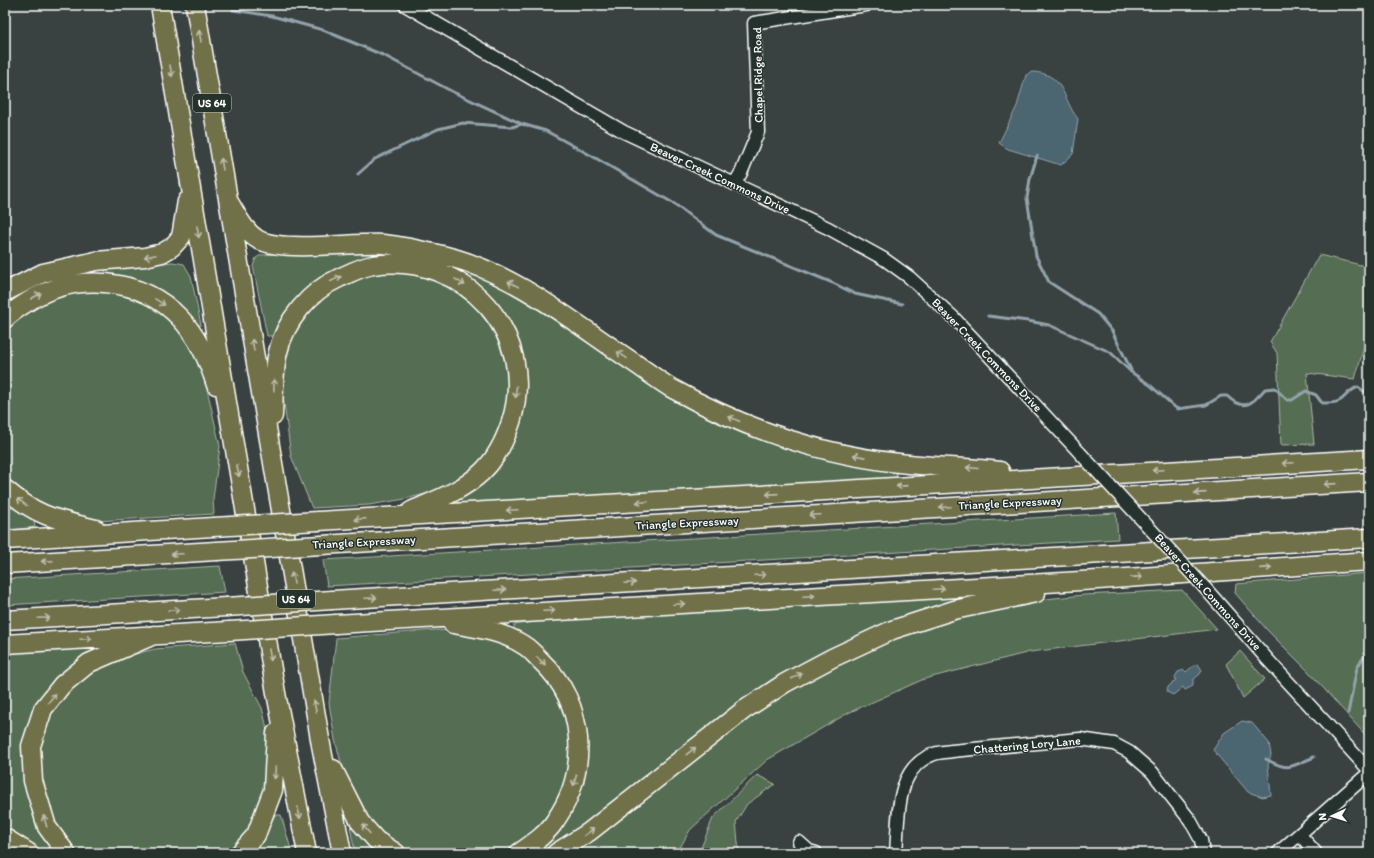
<svg xmlns="http://www.w3.org/2000/svg" width="1374" height="858" viewBox="0 0 1374 858" font-family="Itim,sans-serif">
<style>
.green{fill:#556d52;stroke:#aab6a8}
.water{fill:#4c6571;stroke:#94a3aa}
.lines{fill:none;stroke-linecap:round;stroke-linejoin:round}
.stream{stroke:#94a3aa;stroke-width:3}
.minor-casing{stroke:#fff;stroke-width:15}
.highway-casing{stroke:#fff;stroke-width:21}
.minor{stroke:#26332d;stroke-width:12}
.highway{stroke:#70704a;stroke-width:18}
.minor-bridge-casing{stroke:#fff;stroke-width:15;stroke-linecap:butt}
.highway-bridge-casing{stroke:#fff;stroke-width:21;stroke-linecap:butt}
.minor-bridge{stroke:#26332d;stroke-width:12}
.highway-bridge{stroke:#70704a;stroke-width:18}
.oneway{stroke:#bfbfae}
.labels{text-anchor:middle;dominant-baseline:central;stroke-width:3;stroke-linejoin:round;paint-order:stroke}
.shield{fill:#26332d;stroke:#bec2c0;stroke-width:1}
.shield-label{font-size:11px;font-weight:bold;fill:#fff}
.street-label{font-size:12px;fill:#fff;stroke:#26332d}
</style>
<rect width="100%" height="100%" fill="#394241"/>
<filter id="ink" filterUnits="userSpaceOnUse"><feTurbulence type="fractalNoise" baseFrequency=".025" numOctaves="2"/><feDisplacementMap in="SourceGraphic" scale="8" xChannelSelector="R" yChannelSelector="G"/><feConvolveMatrix kernelMatrix="1 2 1 2 8 2 1 2 1" color-interpolation-filters="sRGB"/></filter>
<g filter="url(#ink)">
<!-- green -->
<path class="green" d="M 395,252 L 395,256 L 378,257 L 280,326 L 273,336 L 267,336 L 253,266 L 256,258 L 261,255 L 295,253 Z
M 1319,255 L 1369,267 L 1369,329 L 1355,379 L 1307,373 L 1314,444 L 1281,445 L 1277,353 L 1270,342 Z
M 173,262 L 184,264 L 191,276 L 201,325 L 196,326 L 105,275 L 105,269 Z
M 459,268 L 475,273 L 534,303 L 648,380 L 896,469 L 897,477 L 861,482 L 451,507 L 451,501 L 486,476 L 521,359 L 458,273 Z
M 375,270 L 428,274 L 472,297 L 501,340 L 511,386 L 502,431 L 478,467 L 461,479 L 433,492 L 405,499 L 369,505 L 312,508 L 291,456 L 282,388 L 283,353 L 290,333 L 325,291 Z
M 68,289 L 128,293 L 157,306 L 179,325 L 193,346 L 204,376 L 220,446 L 213,499 L 214,514 L 98,521 L 36,506 L 5,480 L 5,327 L 23,310 Z
M 5,499 L 15,509 L 34,521 L 35,527 L 5,531 Z
M 1116,513 L 1118,539 L 327,586 L 323,560 Z
M 220,566 L 225,592 L 5,605 L 5,579 Z
M 1369,573 L 1369,739 L 1308,671 L 1268,631 L 1235,593 L 1236,584 Z
M 1182,590 L 1217,629 L 1030,652 L 924,679 L 848,713 L 767,760 L 690,830 L 677,853 L 568,853 L 595,837 L 635,808 L 679,769 L 785,691 L 850,656 L 907,633 L 969,613 L 1026,601 L 1084,595 Z
M 978,593 L 978,598 L 884,627 L 564,841 L 543,853 L 537,853 L 536,851 L 549,839 L 583,719 L 514,632 L 514,625 L 558,618 Z
M 435,630 L 472,632 L 507,643 L 532,659 L 553,683 L 573,739 L 563,795 L 547,823 L 522,845 L 506,853 L 407,853 L 383,839 L 363,817 L 347,784 L 335,740 L 329,703 L 336,638 Z
M 235,643 L 243,672 L 262,708 L 266,724 L 270,754 L 268,783 L 252,830 L 232,853 L 76,853 L 56,830 L 38,766 L 41,736 L 52,711 L 73,683 L 93,669 L 119,658 L 155,649 Z
M 98,645 L 99,651 L 65,672 L 25,766 L 31,806 L 44,835 L 59,853 L 39,853 L 5,829 L 5,650 Z
M 1240,651 L 1265,679 L 1243,698 L 1226,664 Z
M 757,775 L 775,784 L 747,804 L 736,822 L 739,853 L 699,853 L 713,818 Z
M 275,815 L 281,815 L 292,853 L 250,853 L 256,848 Z
M 350,827 L 354,827 L 383,853 L 355,853 Z"/>
<!-- water -->
<path class="water" d="M 1032,72 C 1065,73 1062,99 1078,119 L 1073,154 L 1061,165 L 1008,149 L 999,143 L 1017,106 L 1026,75 Z
M 1198,664 L 1202,670 L 1200,674 L 1193,680 L 1193,686 L 1185,690 L 1183,687 L 1173,695 L 1167,692 L 1168,687 L 1176,680 L 1175,677 L 1178,672 L 1184,670 L 1186,672 L 1192,667 Z
M 1242,721 L 1252,723 L 1269,743 L 1271,755 L 1268,765 L 1271,795 L 1263,797 L 1248,792 L 1213,750 L 1224,733 Z"/>
<g class="lines">
<!-- stream -->
<path class="stream" d="M 233,10 L 272,16 L 323,30 L 385,56 L 453,92 L 522,124 L 546,131 L 592,156 L 673,203 L 716,235 L 833,283 L 855,294 L 902,304
M 1037,156 L 1030,179 L 1027,198 L 1036,256 L 1049,282 L 1098,314 L 1112,331 L 1131,370
M 358,174 L 375,159 L 438,129 L 463,123 L 512,127 L 522,124
M 988,316 L 1028,321 L 1049,325 L 1110,352 L 1131,372 L 1150,385 L 1177,409 L 1206,405 L 1221,396 L 1227,396 C 1244,412 1252,404 1265,389 L 1275,388 L 1287,400 L 1292,400 L 1306,391 L 1316,395 L 1322,403 C 1349,404 1339,395 1358,387 L 1369,395
M 1348,713 L 1357,668 L 1369,648
M 1266,759 C 1289,772 1290,767 1314,757"/>
<defs>
<path id="minor" d="M 405,5 L 624,132 L 828,228 L 884,259 L 909,277 L 954,318 L 1080,453
M 734,184 L 741,173 L 758,132 L 754,23 L 866,5
M 1205,588 L 1268,660 L 1369,770
M 1300,835 L 1316,853
M 799,842 L 809,851 L 816,853
M 896,853 C 899,818 894,768 934,754 C 940,752 946,752 952,751 L 1080,739 L 1114,744 L 1129,752 L 1152,772 L 1190,820 L 1201,840 L 1203,853
M 1278,853 L 1369,773"/>
<path id="highway" d="M 160,5 L 276,693 L 307,853
M 195,5 L 321,745 L 342,853
M 229,202 C 237,215 244,231 257,239 C 281,253 353,242 383,244 C 404,246 425,251 446,256 C 515,273 574,323 633,362 C 645,370 658,380 671,388 C 741,427 818,454 899,463 C 932,467 966,467 1000,471
M 5,292 L 43,273 L 96,261 L 145,257 L 162,253 L 172,247 L 181,237 L 187,201
M 5,319 C 11,312 21,306 29,301 C 76,272 141,277 180,318 C 197,336 209,362 216,385
M 273,416 C 274,395 273,373 278,352 C 285,321 310,291 339,278 C 350,273 361,267 373,265 C 464,252 539,333 511,422 C 505,440 496,459 482,472 C 462,491 436,500 411,511
M 5,489 C 38,517 55,519 96,529
M 318,521 L 1369,459
M 5,540 L 213,527
M 322,545 L 1369,482
M 5,564 L 216,551
M 332,600 L 1369,538
M 5,620 L 226,607
M 336,624 L 1098,580 L 1369,561
M 453,624 C 478,628 504,632 525,646 C 531,650 536,656 541,661 C 586,703 590,771 555,821 C 546,835 532,844 519,853
M 5,644 L 229,631
M 333,769 L 360,822 L 376,840 L 396,853
M 5,838 L 29,853
M 66,853 L 47,827 L 33,781 L 31,746 L 43,709 L 62,685 L 89,663 L 154,635
M 240,853 L 256,835 L 273,790 L 276,733
M 556,853 L 589,832 L 744,710 L 785,683 L 832,658 L 892,630 L 954,610 L 1036,593"/>
</defs>
<!-- minor casing -->
<use href="#minor" class="minor-casing"/>
<!-- highway casing -->
<use href="#highway" class="highway-casing"/>
<!-- minor -->
<use href="#minor" class="minor"/>
<!-- highway -->
<use href="#highway" class="highway"/>
<defs>
<path id="minor-bridge" d="M 1080,453 L 1205,588"/>
<path id="highway-bridge" d="M 213,527 L 318,521
M 216,551 L 322,545
M 226,607 L 332,600
M 229,631 L 336,624"/>
</defs>
<!-- minor-bridge casing -->
<use href="#minor-bridge" class="minor-bridge-casing"/>
<!-- highway-bridge casing -->
<use href="#highway-bridge" class="highway-bridge-casing"/>
<!-- minor-bridge -->
<use href="#minor-bridge" class="minor-bridge"/>
<!-- highway-bridge -->
<use href="#highway-bridge" class="highway-bridge"/>
</g>
<!-- one-way arrows -->
<defs><path id="oneway-shaft" d="M-6 0H5M1.5-3L5.5 0L1.5 3" fill="none" stroke-width="1.6" stroke-linecap="round" stroke-linejoin="round"/></defs>
<g class="oneway">
<use href="#oneway-shaft" transform="translate(200 36) rotate(-100)"/>
<use href="#oneway-shaft" transform="translate(171 71) rotate(80)"/>
<use href="#oneway-shaft" transform="translate(222 164) rotate(-100)"/>
<use href="#oneway-shaft" transform="translate(198 232) rotate(80)"/>
<use href="#oneway-shaft" transform="translate(150 256) rotate(168)"/>
<use href="#oneway-shaft" transform="translate(336 279) rotate(-25)"/>
<use href="#oneway-shaft" transform="translate(460 282) rotate(32)"/>
<use href="#oneway-shaft" transform="translate(513 284) rotate(-152)"/>
<use href="#oneway-shaft" transform="translate(36 296) rotate(-30)"/>
<use href="#oneway-shaft" transform="translate(160 302) rotate(32)"/>
<use href="#oneway-shaft" transform="translate(253 345) rotate(-100)"/>
<use href="#oneway-shaft" transform="translate(622 355) rotate(-146)"/>
<use href="#oneway-shaft" transform="translate(274 385) rotate(-89)"/>
<use href="#oneway-shaft" transform="translate(516 392) rotate(94)"/>
<use href="#oneway-shaft" transform="translate(734 419) rotate(-157)"/>
<use href="#oneway-shaft" transform="translate(859 456) rotate(-169)"/>
<use href="#oneway-shaft" transform="translate(1288 463) rotate(177)"/>
<use href="#oneway-shaft" transform="translate(972 468) rotate(-175)"/>
<use href="#oneway-shaft" transform="translate(1158 470) rotate(177)"/>
<use href="#oneway-shaft" transform="translate(238 471) rotate(80)"/>
<use href="#oneway-shaft" transform="translate(1330 484) rotate(176)"/>
<use href="#oneway-shaft" transform="translate(902 486) rotate(176)"/>
<use href="#oneway-shaft" transform="translate(1200 493) rotate(176)"/>
<use href="#oneway-shaft" transform="translate(772 494) rotate(176)"/>
<use href="#oneway-shaft" transform="translate(22 502) rotate(-144)"/>
<use href="#oneway-shaft" transform="translate(642 502) rotate(177)"/>
<use href="#oneway-shaft" transform="translate(945 507) rotate(177)"/>
<use href="#oneway-shaft" transform="translate(512 510) rotate(177)"/>
<use href="#oneway-shaft" transform="translate(815 515) rotate(177)"/>
<use href="#oneway-shaft" transform="translate(360 519) rotate(177)"/>
<use href="#oneway-shaft" transform="translate(177 554) rotate(177)"/>
<use href="#oneway-shaft" transform="translate(47 561) rotate(177)"/>
<use href="#oneway-shaft" transform="translate(1266 568) rotate(-4)"/>
<use href="#oneway-shaft" transform="translate(760 575) rotate(-3)"/>
<use href="#oneway-shaft" transform="translate(1137 577) rotate(-4)"/>
<use href="#oneway-shaft" transform="translate(293 578) rotate(-100)"/>
<use href="#oneway-shaft" transform="translate(630 583) rotate(-3)"/>
<use href="#oneway-shaft" transform="translate(939 589) rotate(-3)"/>
<use href="#oneway-shaft" transform="translate(500 590) rotate(-3)"/>
<use href="#oneway-shaft" transform="translate(809 596) rotate(-3)"/>
<use href="#oneway-shaft" transform="translate(371 598) rotate(-3)"/>
<use href="#oneway-shaft" transform="translate(679 604) rotate(-3)"/>
<use href="#oneway-shaft" transform="translate(174 610) rotate(-3)"/>
<use href="#oneway-shaft" transform="translate(549 611) rotate(-3)"/>
<use href="#oneway-shaft" transform="translate(44 618) rotate(-3)"/>
<use href="#oneway-shaft" transform="translate(86 639) rotate(-3)"/>
<use href="#oneway-shaft" transform="translate(270 655) rotate(80)"/>
<use href="#oneway-shaft" transform="translate(541 661) rotate(43)"/>
<use href="#oneway-shaft" transform="translate(797 676) rotate(-28)"/>
<use href="#oneway-shaft" transform="translate(52 698) rotate(-51)"/>
<use href="#oneway-shaft" transform="translate(315 706) rotate(-100)"/>
<use href="#oneway-shaft" transform="translate(691 751) rotate(-38)"/>
<use href="#oneway-shaft" transform="translate(275 773) rotate(94)"/>
<use href="#oneway-shaft" transform="translate(575 780) rotate(106)"/>
<use href="#oneway-shaft" transform="translate(299 813) rotate(79)"/>
<use href="#oneway-shaft" transform="translate(45 821) rotate(-107)"/>
<use href="#oneway-shaft" transform="translate(366 829) rotate(-130)"/>
<use href="#oneway-shaft" transform="translate(589 832) rotate(-36)"/>
</g>
</g>
<g class="labels">
<!-- shield labels -->
<g class="shield">
<rect x="193" y="94" width="38" height="18" rx="3"/>
<rect x="277" y="590" width="38" height="18" rx="3"/>
</g>
<g class="shield-label">
<text x="212" y="103">US 64</text>
<text x="296" y="599">US 64</text>
</g>
<!-- street labels -->
<g class="street-label">
<text transform="translate(758 75) rotate(-91)">Chapel Ridge Road</text>
<text transform="translate(720 178) rotate(25)">Beaver Creek Commons Drive</text>
<text transform="translate(987 355) rotate(46)">Beaver Creek Commons Drive</text>
<text transform="translate(1010 503) rotate(-3)">Triangle Expressway</text>
<text transform="translate(687 523) rotate(-3)">Triangle Expressway</text>
<text transform="translate(364 542) rotate(-3)">Triangle Expressway</text>
<text transform="translate(1208 592) rotate(48)">Beaver Creek Commons Drive</text>
<text transform="translate(1027 745) rotate(-5)">Chattering Lory Lane</text>
</g>
</g>
<!-- margin -->
<rect width="1374" height="858" fill="none" stroke="#26332d" stroke-width="20"/>
<rect x="10" y="10" width="1354" height="838" fill="none" stroke="#fff" stroke-width="1.5" filter="url(#ink)"/>
<!-- north arrow -->
<g transform="translate(1332 816) rotate(266)" stroke="#26332d" stroke-width="3" paint-order="stroke">
<path d="M0-3L7 15L0 10L-7 15Z" fill="#ffffff"/>
<text y="-6" font-size="11" font-weight="bold" text-anchor="middle" fill="#ffffff">N</text>
</g>
</svg>
